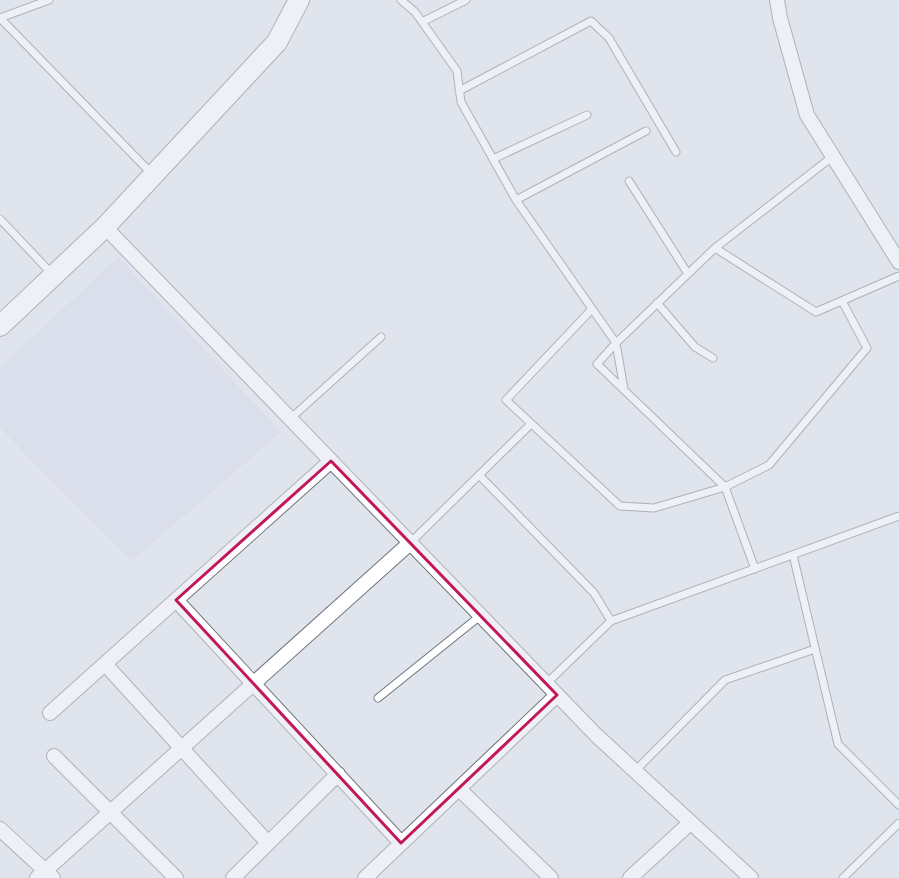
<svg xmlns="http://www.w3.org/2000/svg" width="899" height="878" viewBox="0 0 899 878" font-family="'Work Sans',sans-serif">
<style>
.built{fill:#d2d9e8}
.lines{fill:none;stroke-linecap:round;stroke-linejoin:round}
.lane-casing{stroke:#70747c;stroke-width:9}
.street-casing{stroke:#70747c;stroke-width:16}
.secondary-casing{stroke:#70747c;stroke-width:22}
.lane{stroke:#fff;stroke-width:7}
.street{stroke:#fff;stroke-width:14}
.secondary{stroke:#fff;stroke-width:20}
.marked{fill:none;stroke:#c2185b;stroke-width:3;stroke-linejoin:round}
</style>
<rect width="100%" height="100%" fill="#e0e4ed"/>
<!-- built -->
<path class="built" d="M 118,257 L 281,432 L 132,561 L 0,428 L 0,368 Z"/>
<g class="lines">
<defs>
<path id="lane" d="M 401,0 L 415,12 L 457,71 L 461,102 L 516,200 L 616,343 L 624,389
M 0,18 L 152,174
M 0,18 L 49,0
M 422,22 L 466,0
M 459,91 L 591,21 L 609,38 L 676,152
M 493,159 L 587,115
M 629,181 L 688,274
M 516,200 L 646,131
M 0,219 L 52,274
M 715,248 L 816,312 L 899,276
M 657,303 L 695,347 L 713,358
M 592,309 L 506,400 L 620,506 L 654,508 L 725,487 L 597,364 L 616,343 L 715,248 L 832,157
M 290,419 L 381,337
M 479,475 L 594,593 L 611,621
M 410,543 L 531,424
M 793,555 L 838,744 L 899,805
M 755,569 L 725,487 L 769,465 L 867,348 L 842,301
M 546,684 L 611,621 L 899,516
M 378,698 L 480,616
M 635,771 L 725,680 L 815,649
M 843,878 L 899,823"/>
<path id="street" d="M 777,0 L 780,18 L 807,115 L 899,262
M 105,227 L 596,735 L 751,878
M 176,600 L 401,843
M 105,664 L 268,843
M 50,713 L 331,461
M 54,756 L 176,878
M 459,789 L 551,878
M 0,829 L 53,878
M 37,878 L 410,543
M 233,878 L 338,774
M 365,878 L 557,695
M 630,878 L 690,823"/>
<path id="secondary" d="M 0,326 L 105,227 L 277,42 L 299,0"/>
</defs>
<!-- lane casing -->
<use href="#lane" class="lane-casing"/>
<!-- street casing -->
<use href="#street" class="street-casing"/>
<!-- secondary casing -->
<use href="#secondary" class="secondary-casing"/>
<!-- lane -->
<use href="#lane" class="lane"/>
<!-- street -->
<use href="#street" class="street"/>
<!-- secondary -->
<use href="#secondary" class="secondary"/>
</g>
<!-- marked area -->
<path d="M0 0H899V878H0ZM 331,461 L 557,695 L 401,843 L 176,600 Z" fill="#e0e4ed" fill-opacity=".55" fill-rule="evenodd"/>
<path class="marked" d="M 331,461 L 557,695 L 401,843 L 176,600 Z"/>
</svg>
